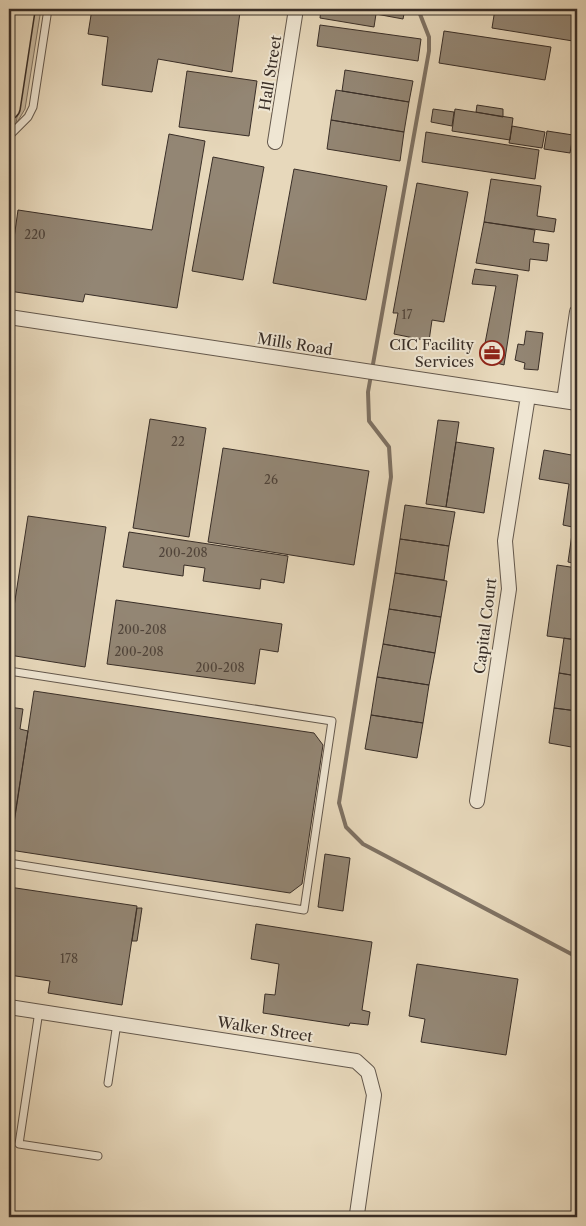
<svg xmlns="http://www.w3.org/2000/svg" width="586" height="1226" viewBox="0 0 586 1226" font-family="'Libre Caslon Text',serif">
<style>
.green{fill:#c9bba2;stroke:#817464}
.lines{fill:none;stroke-linecap:round;stroke-linejoin:round}
.stream{stroke:#7e7162;stroke-width:4}
.building{fill:#938674;stroke:#392e27}
.service-casing{stroke:#64584c;stroke-width:9}
.minor-casing{stroke:#64584c;stroke-width:16}
.primary-casing{stroke:#392e27;stroke-width:24}
.service{stroke:#efe6d3;stroke-width:7}
.minor{stroke:#efe6d3;stroke-width:14}
.primary{stroke:#e7d8bb;stroke-width:21}
.labels{text-anchor:middle;dominant-baseline:central;stroke-width:4;stroke-linejoin:round;paint-order:stroke}
.number-label{font-size:12px;fill:#50443a}
.street-label{font-size:15px;fill:#392e27;stroke:#efe6d3}
.poi-label{font-size:15px;fill:#392e27;stroke:#efe6d3;text-anchor:end}
</style>
<rect width="100%" height="100%" fill="#e7d8bb"/>
<filter id="stains"><feTurbulence type="fractalNoise" baseFrequency=".004" numOctaves="4"/><feColorMatrix values="0 0 0 0 .2 0 0 0 0 .09 0 0 0 0 .02 0 0 0 .5 -.17"/></filter>
<radialGradient id="worn" r=".72"><stop offset=".6" stop-color="#630" stop-opacity="0"/><stop offset="1" stop-color="#630" stop-opacity=".3"/></radialGradient>
<!-- green -->
<path class="green" d="M 32,9 L 41,9 L 25,109 L 16,124 Z"/>
<g class="lines">
<!-- stream -->
<path class="stream" d="M 418,9 L 429,37 L 429,51 L 368,392 L 369,421 L 389,447 L 391,477 L 339,803 L 346,827 L 363,844 L 577,957"/>
</g>
<!-- building -->
<path class="building" d="M 92,9 L 218,9 L 240,12 L 232,72 L 158,59 L 152,92 L 102,85 L 108,37 L 88,34 Z
M 321,9 L 405,9 L 403,19 L 376,14 L 374,27 L 320,18 Z
M 495,9 L 541,9 L 577,14 L 573,41 L 492,28 Z
M 550,9 L 576,9 L 575,13 Z
M 320,25 L 421,39 L 418,61 L 317,46 Z
M 444,31 L 551,47 L 545,80 L 439,63 Z
M 345,70 L 413,81 L 409,102 L 342,91 Z
M 187,71 L 257,81 L 249,136 L 179,127 Z
M 336,90 L 409,102 L 404,132 L 331,120 Z
M 477,105 L 503,109 L 503,117 L 476,112 Z
M 433,109 L 454,112 L 452,126 L 431,122 Z
M 455,109 L 513,118 L 510,140 L 452,131 Z
M 331,120 L 404,132 L 400,161 L 327,149 Z
M 512,126 L 545,132 L 542,148 L 509,143 Z
M 547,131 L 573,135 L 570,153 L 544,149 Z
M 426,132 L 539,150 L 535,179 L 422,162 Z
M 169,134 L 205,141 L 177,308 L 85,294 L 83,302 L 9,291 L 9,274 L 18,210 L 152,230 Z
M 213,157 L 264,167 L 243,280 L 192,271 Z
M 294,169 L 387,186 L 366,300 L 273,283 Z
M 491,179 L 541,186 L 537,216 L 556,219 L 554,232 L 484,222 Z
M 417,183 L 468,192 L 444,322 L 432,320 L 429,341 L 394,334 L 398,313 L 393,313 Z
M 484,222 L 535,230 L 533,242 L 549,244 L 547,261 L 530,259 L 529,271 L 476,263 Z
M 475,269 L 518,275 L 504,365 L 482,359 L 496,286 L 472,284 Z
M 526,331 L 543,333 L 538,370 L 524,369 L 525,363 L 515,360 L 518,344 L 524,345 Z
M 150,419 L 206,428 L 189,537 L 133,528 Z
M 438,420 L 459,422 L 446,507 L 426,504 Z
M 456,442 L 494,448 L 484,513 L 446,507 Z
M 223,448 L 369,471 L 354,565 L 208,542 Z
M 544,450 L 577,456 L 577,528 L 563,525 L 569,484 L 539,479 Z
M 405,505 L 455,512 L 449,546 L 400,539 Z
M 28,516 L 106,527 L 85,667 L 9,655 L 9,639 Z
M 573,527 L 577,528 L 577,564 L 568,562 Z
M 129,532 L 288,556 L 284,583 L 261,579 L 260,589 L 203,581 L 205,568 L 184,565 L 183,576 L 123,567 Z
M 400,539 L 449,546 L 444,580 L 395,573 Z
M 557,565 L 577,568 L 577,640 L 547,636 Z
M 395,573 L 447,581 L 441,617 L 389,609 Z
M 116,600 L 282,624 L 278,652 L 260,649 L 255,684 L 107,664 Z
M 389,609 L 441,617 L 435,653 L 383,644 Z
M 564,638 L 577,640 L 577,676 L 559,673 Z
M 383,644 L 435,653 L 429,685 L 377,677 Z
M 559,673 L 577,676 L 577,711 L 554,708 Z
M 377,677 L 429,685 L 423,723 L 371,715 Z
M 34,691 L 314,733 L 323,745 L 302,884 L 290,893 L 10,850 Z
M 9,707 L 23,709 L 20,729 L 28,731 L 11,840 L 9,840 Z
M 554,708 L 577,711 L 577,748 L 549,743 Z
M 371,715 L 423,723 L 417,758 L 365,749 Z
M 325,854 L 350,858 L 343,911 L 318,907 Z
M 9,887 L 137,906 L 122,1005 L 48,993 L 50,981 L 9,975 Z
M 137,908 L 142,908 L 137,941 L 132,941 Z
M 256,924 L 372,942 L 362,1010 L 370,1012 L 368,1025 L 350,1023 L 349,1026 L 263,1013 L 265,994 L 275,995 L 279,964 L 251,959 Z
M 417,964 L 518,979 L 506,1055 L 421,1042 L 425,1019 L 409,1016 Z
M 77,1213 L 109,1217 L 77,1217 Z"/>
<g class="lines">
<defs>
<path id="service" d="M 9,136 L 28,117 L 33,107 L 48,9
M 9,671 L 332,721 L 304,910 L 9,863
M 39,1011 L 19,1144 L 98,1156
M 108,1083 L 117,1023"/>
<path id="minor" d="M 275,142 L 296,9
M 9,317 L 577,403
M 564,401 L 577,312
M 477,801 L 509,589 L 505,541 L 528,396
M 9,1007 L 356,1061 L 368,1072 L 374,1095 L 357,1214"/>
<path id="primary" d="M 9,108 L 24,9"/>
</defs>
<!-- service casing -->
<use href="#service" class="service-casing"/>
<!-- minor casing -->
<use href="#minor" class="minor-casing"/>
<!-- primary casing -->
<use href="#primary" class="primary-casing"/>
<!-- service -->
<use href="#service" class="service"/>
<!-- minor -->
<use href="#minor" class="minor"/>
<!-- primary -->
<use href="#primary" class="primary"/>
</g>
<!-- icons -->
<defs>
<symbol id="office-ring" viewBox="-11 -11 22 22"><circle r="9.5" fill="#efe6d3" stroke="#8f2418" stroke-width="1.5"/><path d="M-6-3h4V-5.5h4V-3h4V5H-6ZM-1-4.5V-3h2v-1.5ZM-6 0V1H6V0Z" fill="#8f2418"/></symbol>
</defs>
<g fill-rule="evenodd">
<use href="#office-ring" x="478" y="339" width="28" height="28"/>
</g>
<g class="labels">
<!-- number labels -->
<g class="number-label">
<text x="35" y="234">220</text>
<text x="407" y="314">17</text>
<text x="178" y="441">22</text>
<text x="271" y="479">26</text>
<text x="183" y="552">200-208</text>
<text x="142" y="629">200-208</text>
<text x="139" y="651">200-208</text>
<text x="220" y="667">200-208</text>
<text x="69" y="958">178</text>
</g>
<!-- street labels -->
<g class="street-label">
<text transform="translate(270 73) rotate(-81)">Hall Street</text>
<text transform="translate(295 344) rotate(9)">Mills Road</text>
<text transform="translate(485 626) rotate(-83)">Capital Court</text>
<text transform="translate(265 1029) rotate(9)">Walker Street</text>
</g>
<!-- poi labels -->
<g class="poi-label">
<text x="474" y="344">CIC Facility<tspan x="474" dy="17">Services</tspan></text>
</g>
</g>
<!-- margin -->
<rect width="586" height="1226" fill="none" stroke="#e7d8bb" stroke-width="30"/>
<rect x="10" y="10" width="566" height="1206" fill="none" stroke="#392e27" stroke-width="2.5"/>
<rect x="15" y="15" width="556" height="1196" fill="none" stroke="#392e27"/>
<rect width="100%" height="100%" filter="url(#stains)"/>
<rect width="100%" height="100%" fill="url(#worn)"/>
</svg>
